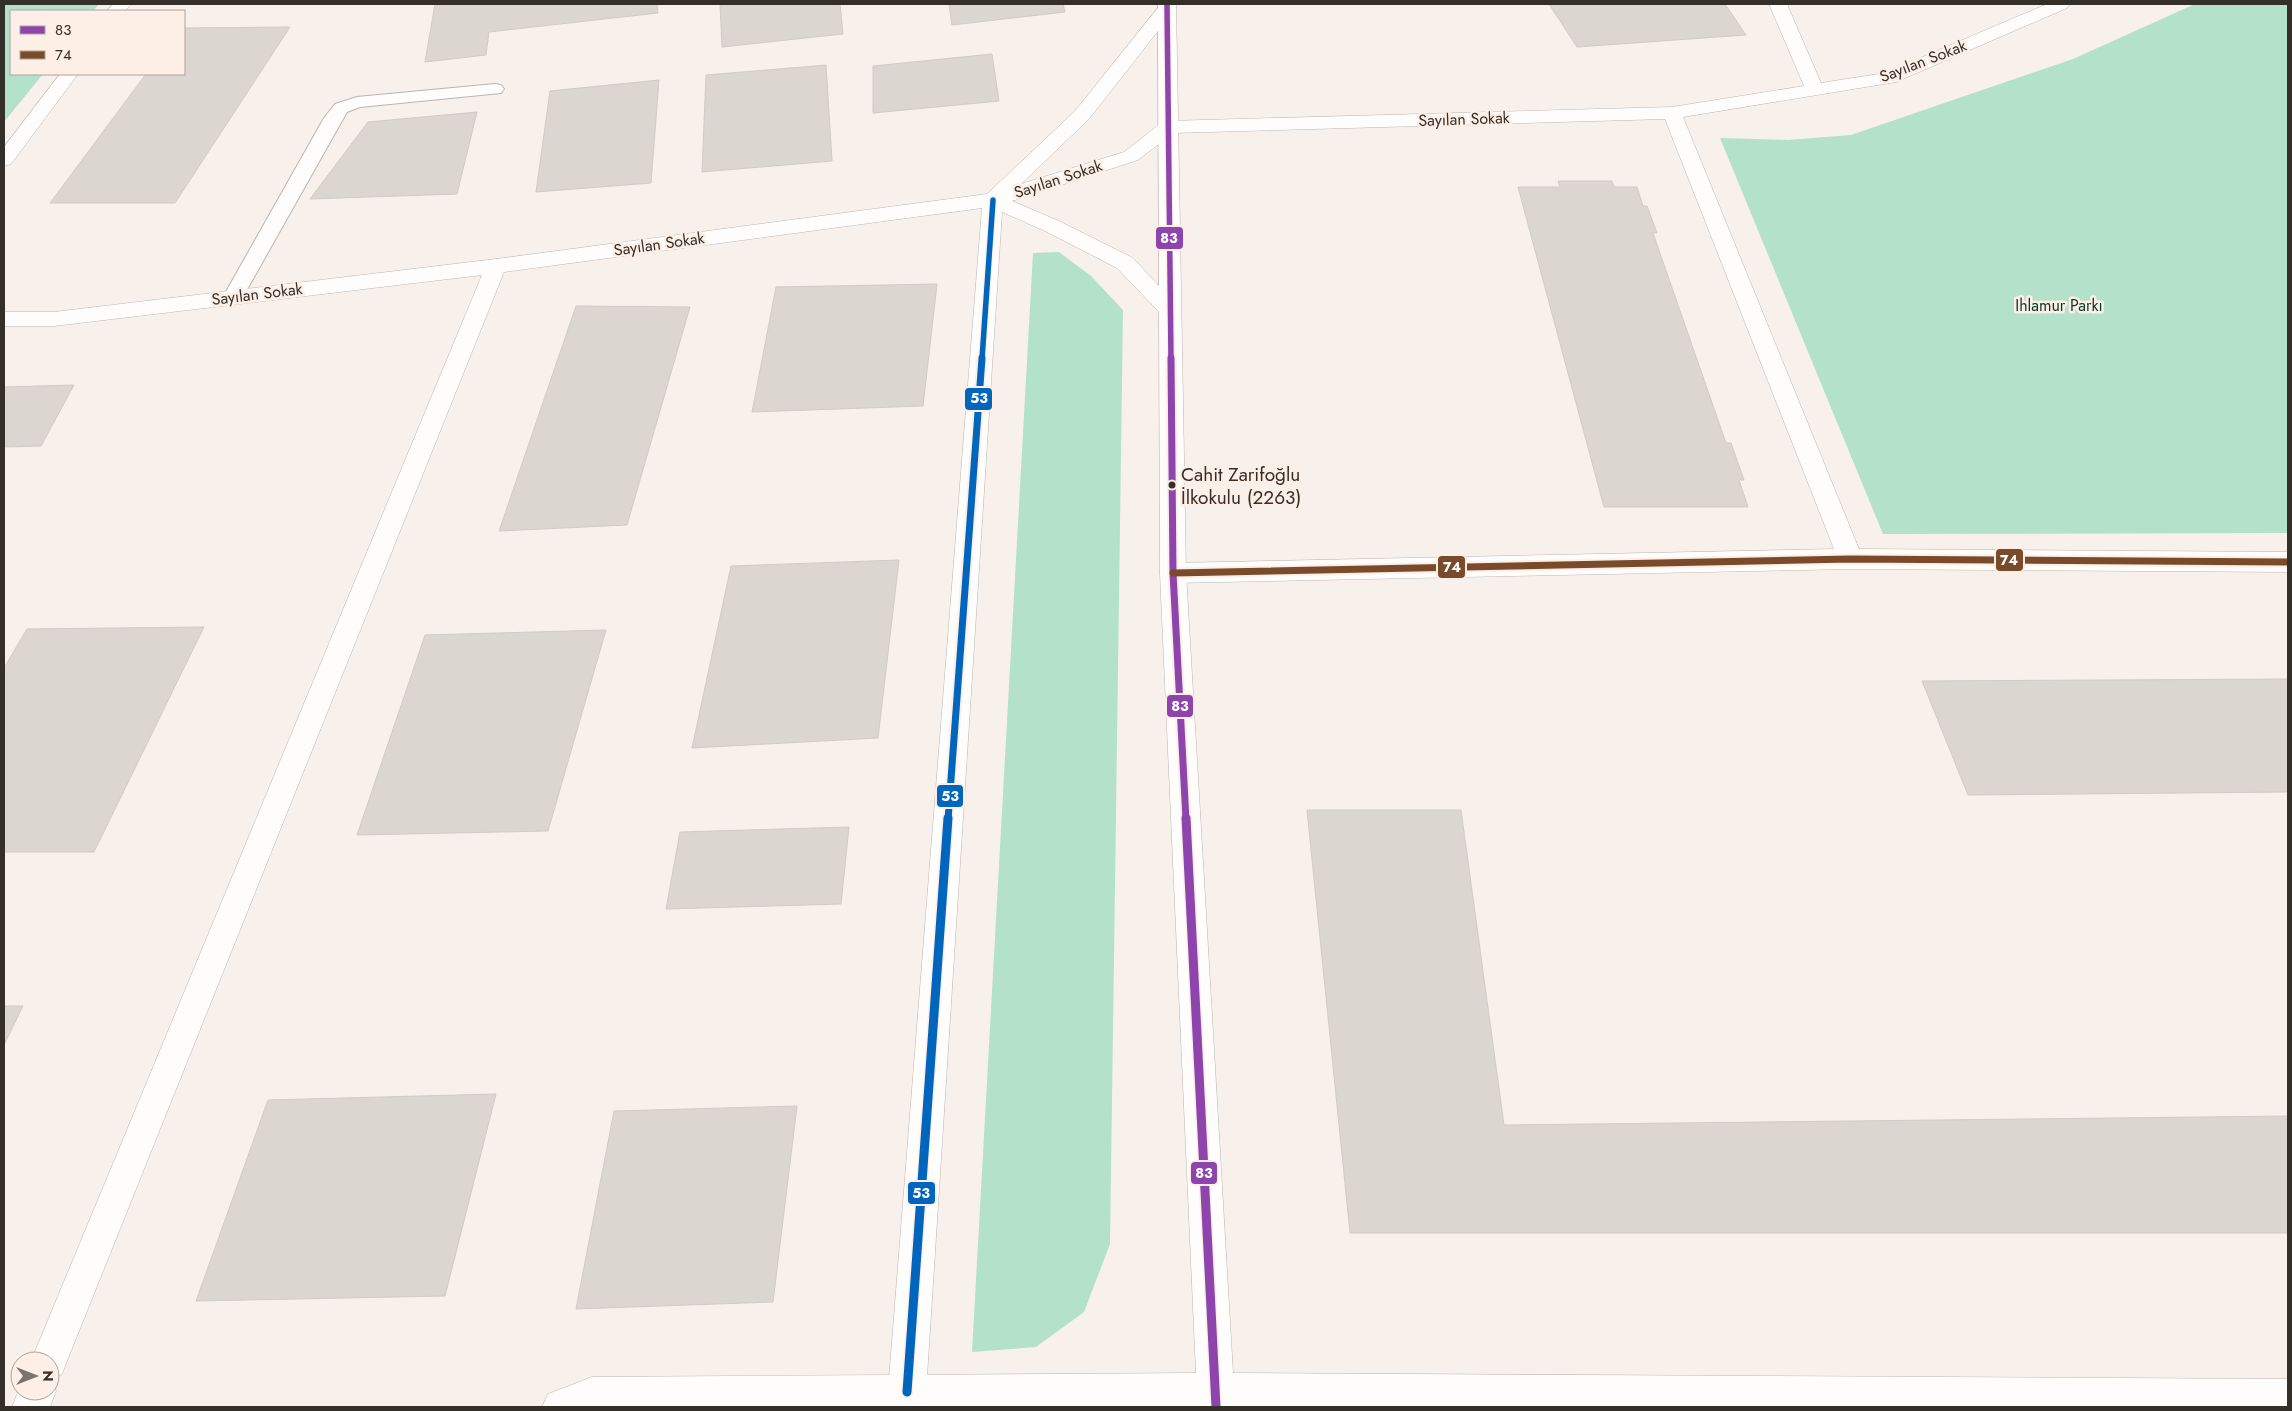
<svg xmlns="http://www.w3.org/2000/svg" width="2292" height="1411" viewBox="0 0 2292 1411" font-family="Jost,sans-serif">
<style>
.green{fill:#b4e1ca}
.building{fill:#dbd6d0;stroke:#d0cbc6}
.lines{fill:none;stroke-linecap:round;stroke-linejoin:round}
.service-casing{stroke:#bbb5b1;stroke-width:2}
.minor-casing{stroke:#bbb5b1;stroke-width:1}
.tertiary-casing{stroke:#bbb5b1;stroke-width:1}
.service{fill:#fefdfc;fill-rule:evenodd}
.minor{fill:#fefdfc;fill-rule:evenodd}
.tertiary{fill:#fefdfc;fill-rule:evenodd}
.bus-1-far2-casing{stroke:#fdefe5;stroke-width:8}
.bus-1-far1-casing{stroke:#fdefe5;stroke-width:11}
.bus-1-casing{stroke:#fdefe5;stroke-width:12}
.bus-2-casing{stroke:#fdefe5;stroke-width:11}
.bus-3-far2-casing{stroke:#fdefe5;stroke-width:8}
.bus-3-far1-casing{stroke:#fdefe5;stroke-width:11}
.bus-3-casing{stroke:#fdefe5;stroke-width:12}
.bus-1-far2{stroke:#8e44ad;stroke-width:5.5}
.bus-1-far1{stroke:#8e44ad;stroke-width:7}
.bus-1{stroke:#8e44ad;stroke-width:9}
.bus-2{stroke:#7a4b2a;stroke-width:7}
.bus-3-far2{stroke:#0065bd;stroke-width:5.5}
.bus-3-far1{stroke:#0065bd;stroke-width:7}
.bus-3{stroke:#0065bd;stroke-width:9}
.bus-dot{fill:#352f2a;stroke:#fdefe5;stroke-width:2}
.labels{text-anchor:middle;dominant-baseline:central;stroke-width:5;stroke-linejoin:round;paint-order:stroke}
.far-street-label{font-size:16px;fill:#352f2a;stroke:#fdefe5}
.far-park-label{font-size:16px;fill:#023927;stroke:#fdefe5}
.bus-label{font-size:19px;fill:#352f2a;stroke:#fdefe5;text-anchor:start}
.line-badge{stroke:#fdefe5;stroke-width:2}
.badge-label{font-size:14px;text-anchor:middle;font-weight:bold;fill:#fff}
</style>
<rect width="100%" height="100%" fill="#f7f0eb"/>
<!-- green -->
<path class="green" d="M 4,4 L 99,4 L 93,11 L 11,11 L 11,74 L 43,74 L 4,122 Z
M 2195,4 L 2288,4 L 2288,533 L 1883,534 L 1720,138 L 1788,140 L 1851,135 L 2073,59 Z
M 1059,252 L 1091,276 L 1123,310 L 1110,1244 L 1084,1312 L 1036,1347 L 972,1352 L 1033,253 Z"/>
<!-- building -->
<path class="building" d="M 435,4 L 657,4 L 658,13 L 489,32 L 486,55 L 425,62 Z
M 720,4 L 840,4 L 843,34 L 722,47 Z
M 949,4 L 1063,4 L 1065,12 L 952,25 Z
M 1549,4 L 1725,4 L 1746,35 L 1577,47 Z
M 290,27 L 175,203 L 50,203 L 146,74 L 184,74 L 184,28 Z
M 992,54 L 999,101 L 873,113 L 873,66 Z
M 826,65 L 832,161 L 702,172 L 706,75 Z
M 659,80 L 651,183 L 536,192 L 550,91 Z
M 477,112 L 457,194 L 310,199 L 368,122 Z
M 1558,181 L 1612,181 L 1614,187 L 1637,187 L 1643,206 L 1647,206 L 1657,233 L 1653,233 L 1726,443 L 1731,443 L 1744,480 L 1739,480 L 1748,507 L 1604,507 L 1518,187 L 1560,187 Z
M 937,284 L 923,406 L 752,412 L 776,287 Z
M 576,306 L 690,307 L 627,525 L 499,531 Z
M 74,385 L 41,446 L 4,447 L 4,387 Z
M 899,560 L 878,738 L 692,748 L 731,566 Z
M 204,627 L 94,852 L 4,852 L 4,668 L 27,629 Z
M 606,630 L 548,831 L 357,835 L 425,635 Z
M 2288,679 L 2288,792 L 1968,795 L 1922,681 Z
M 1307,810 L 1461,810 L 1504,1125 L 2288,1116 L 2288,1233 L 1350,1233 Z
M 849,827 L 841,904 L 666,909 L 680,832 Z
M 4,1006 L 23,1006 L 4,1045 Z
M 496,1094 L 445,1296 L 196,1301 L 268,1100 Z
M 797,1106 L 773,1302 L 576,1309 L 614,1111 Z"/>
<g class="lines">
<defs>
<path id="service" d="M 495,84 L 501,85 L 504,89 L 501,93 L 360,107 L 347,112 L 240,302 L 233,304 L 226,302 L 223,297 L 324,118 L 335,104 L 357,97 Z"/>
<path id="minor" d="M 113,4 L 131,4 L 125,11 L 107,11 Z
M 1161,4 L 1173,4 L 1176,8 L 1089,119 L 1021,184 L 1124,152 L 1161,123 L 1168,121 L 1672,107 L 1804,86 L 1769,4 L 1787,4 L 1821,83 L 1885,73 L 2047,4 L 2070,4 L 2067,8 L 1896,82 L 1683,117 L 1859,549 L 2288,552 L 2288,572 L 1850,569 L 1173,583 L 1164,580 L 1160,573 L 1164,566 L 1173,563 L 1834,549 L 1665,119 L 1173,133 L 1138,160 L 1012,201 L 1059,221 L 1133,258 L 1181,310 L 1178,315 L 1170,317 L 1162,315 L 1117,268 L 1045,231 L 1002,212 L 926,1392 L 920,1405 L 915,1407 L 894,1405 L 888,1392 L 982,208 L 504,272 L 67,1361 L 62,1374 L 50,1379 L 56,1391 L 50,1407 L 12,1407 L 20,1387 L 20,1391 L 50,1391 L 50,1361 L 31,1361 L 482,275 L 54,326 L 4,326 L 4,312 L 54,312 L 496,259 L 987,194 L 1075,111 Z
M 60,74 L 78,74 L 11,164 L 4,166 L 4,147 Z"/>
<path id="tertiary" d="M 1158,4 L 1176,4 L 1186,573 L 1233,1373 L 2288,1379 L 2288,1407 L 542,1407 L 548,1394 L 592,1377 L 1196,1373 L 1160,573 Z"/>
</defs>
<!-- service casing -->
<use href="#service" class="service-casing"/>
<!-- minor casing -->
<use href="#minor" class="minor-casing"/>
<!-- tertiary casing -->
<use href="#tertiary" class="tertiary-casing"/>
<!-- service -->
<use href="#service" class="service"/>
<!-- minor -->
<use href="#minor" class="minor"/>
<!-- tertiary -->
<use href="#tertiary" class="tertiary"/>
<defs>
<path id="bus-1-far2" d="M 1167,4 L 1171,359"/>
<path id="bus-1-far1" d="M 1171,358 L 1173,573 L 1186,820"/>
<path id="bus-1" d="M 1186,818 L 1216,1407"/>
<path id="bus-2" d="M 1173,573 L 1850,559 L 2288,562"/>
<path id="bus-3-far2" d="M 982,359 L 993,200"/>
<path id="bus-3-far1" d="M 948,820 L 982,358"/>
<path id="bus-3" d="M 907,1392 L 948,818"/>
</defs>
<!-- bus-1-far2 casing -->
<use href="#bus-1-far2" class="bus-1-far2-casing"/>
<!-- bus-1-far1 casing -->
<use href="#bus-1-far1" class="bus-1-far1-casing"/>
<!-- bus-1 casing -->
<use href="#bus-1" class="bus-1-casing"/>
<!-- bus-2 casing -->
<use href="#bus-2" class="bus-2-casing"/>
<!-- bus-3-far2 casing -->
<use href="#bus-3-far2" class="bus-3-far2-casing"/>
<!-- bus-3-far1 casing -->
<use href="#bus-3-far1" class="bus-3-far1-casing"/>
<!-- bus-3 casing -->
<use href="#bus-3" class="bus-3-casing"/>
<!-- bus-1-far2 -->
<use href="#bus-1-far2" class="bus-1-far2"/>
<!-- bus-1-far1 -->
<use href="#bus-1-far1" class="bus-1-far1"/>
<!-- bus-1 -->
<use href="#bus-1" class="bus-1"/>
<!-- bus-2 -->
<use href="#bus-2" class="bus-2"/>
<!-- bus-3-far2 -->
<use href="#bus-3-far2" class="bus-3-far2"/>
<!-- bus-3-far1 -->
<use href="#bus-3-far1" class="bus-3-far1"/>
<!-- bus-3 -->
<use href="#bus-3" class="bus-3"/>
</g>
<!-- markers -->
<circle class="bus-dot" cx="1172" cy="485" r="4.5"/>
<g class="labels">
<!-- far-street labels -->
<g class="far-street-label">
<text transform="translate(1923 61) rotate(-21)">Sayılan Sokak</text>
<text transform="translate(1464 119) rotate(-2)">Sayılan Sokak</text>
<text transform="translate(1058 179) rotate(-18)">Sayılan Sokak</text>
<text transform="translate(659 244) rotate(-8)">Sayılan Sokak</text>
<text transform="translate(257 294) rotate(-7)">Sayılan Sokak</text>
</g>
<!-- far-park labels -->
<g class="far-park-label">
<text x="2059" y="305">Ihlamur Parkı</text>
</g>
<!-- bus labels -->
<g class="bus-label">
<text x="1181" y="474">Cahit Zarifoğlu<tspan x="1181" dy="23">İlkokulu (2263)</tspan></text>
</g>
</g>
<g class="line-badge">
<rect x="1155" y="226" width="29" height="24" rx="5" fill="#8e44ad"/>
<rect x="964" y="387" width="29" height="24" rx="5" fill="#0065bd"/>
<rect x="1995" y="548" width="29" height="24" rx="5" fill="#7a4b2a"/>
<rect x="1437" y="555" width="29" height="24" rx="5" fill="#7a4b2a"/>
<rect x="1166" y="694" width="28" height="24" rx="5" fill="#8e44ad"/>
<rect x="936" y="784" width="28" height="24" rx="5" fill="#0065bd"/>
<rect x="1190" y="1161" width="28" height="24" rx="5" fill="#8e44ad"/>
<rect x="907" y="1181" width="29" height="24" rx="5" fill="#0065bd"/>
</g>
<g class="badge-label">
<text x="1169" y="243">83</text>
<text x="979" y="403">53</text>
<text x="2009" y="565">74</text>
<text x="1452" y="572">74</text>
<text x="1180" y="711">83</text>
<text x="950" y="801">53</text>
<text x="1204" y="1178">83</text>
<text x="921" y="1198">53</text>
</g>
<!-- border -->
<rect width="2292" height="1411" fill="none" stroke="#352f2a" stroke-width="10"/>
<!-- legend -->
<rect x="10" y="10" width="175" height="65" fill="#fdefe5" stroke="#ada29a"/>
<rect x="20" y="26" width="25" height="8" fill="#8e44ad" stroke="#ada29a"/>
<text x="55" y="35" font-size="15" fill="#352f2a">83</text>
<rect x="20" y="51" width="25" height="8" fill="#7a4b2a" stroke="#ada29a"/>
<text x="55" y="60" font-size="15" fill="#352f2a">74</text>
<!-- north arrow -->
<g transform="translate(35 1376) rotate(90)"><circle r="24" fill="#fdefe5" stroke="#ada29a"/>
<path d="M0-4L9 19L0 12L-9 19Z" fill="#79736e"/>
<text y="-8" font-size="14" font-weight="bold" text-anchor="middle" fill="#352f2a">N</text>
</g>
</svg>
